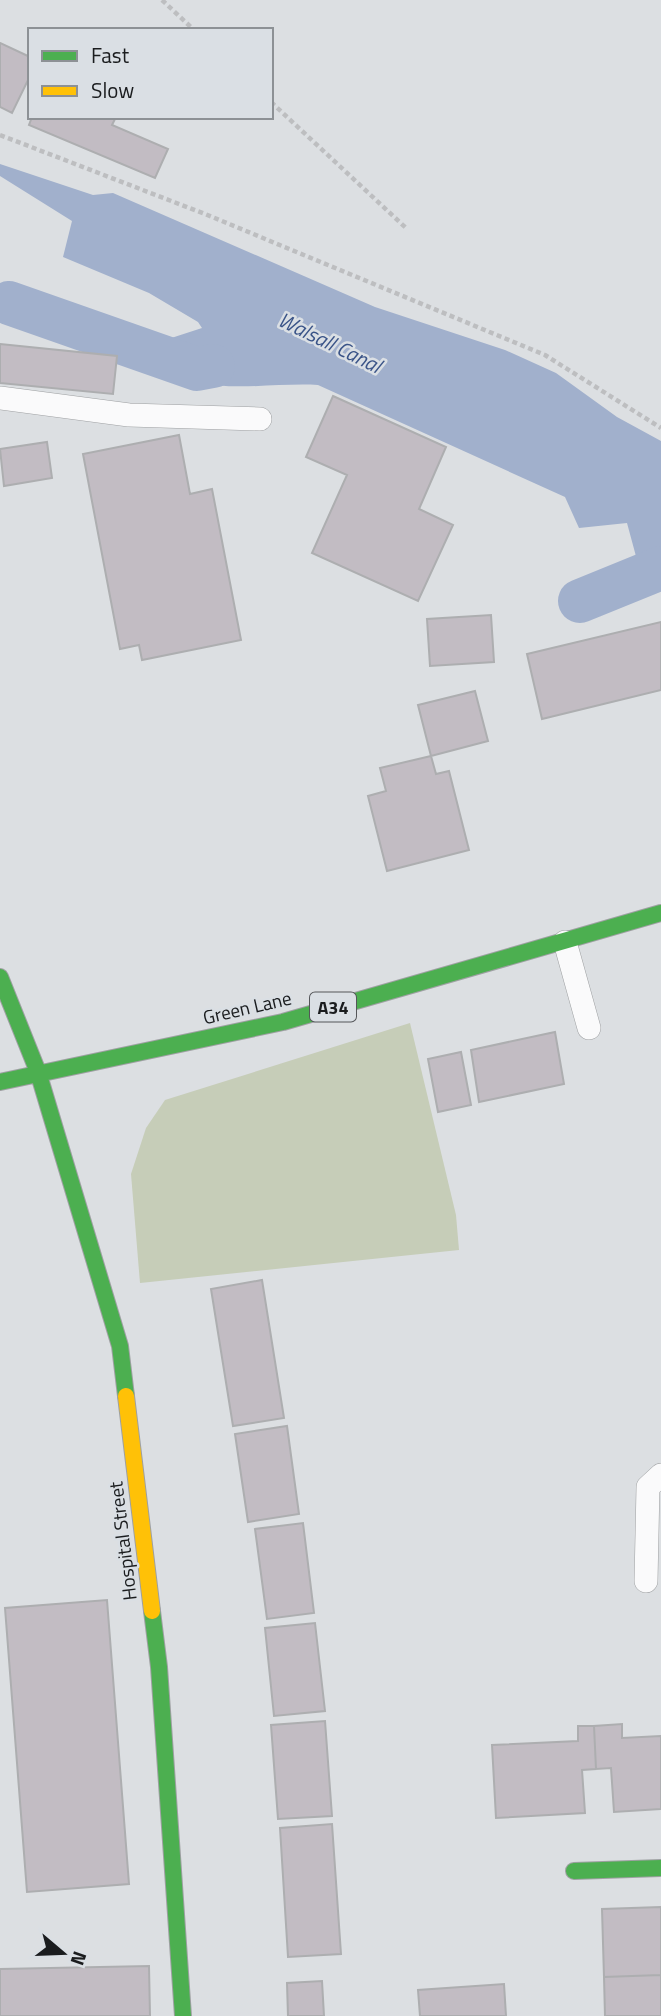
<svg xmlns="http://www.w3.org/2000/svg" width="661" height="2016" viewBox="0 0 661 2016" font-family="'Titillium Web',sans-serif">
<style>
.green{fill:#c6cdb8}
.water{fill:#a1b0cc}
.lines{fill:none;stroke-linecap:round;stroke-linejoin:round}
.canal{stroke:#a1b0cc;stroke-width:44}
.building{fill:#c2bcc3;stroke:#adaeb0;stroke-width:2}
.lane-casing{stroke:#9ea0a2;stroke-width:24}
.fast-casing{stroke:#9ea0a2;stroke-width:18}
.slow-casing{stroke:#9ea0a2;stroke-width:18}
.path{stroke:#bdbec0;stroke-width:4.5;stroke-dasharray:5 3.5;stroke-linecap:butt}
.lane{stroke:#fafafb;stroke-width:23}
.fast{stroke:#4caf50;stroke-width:16}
.slow{stroke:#ffc107;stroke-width:16}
.labels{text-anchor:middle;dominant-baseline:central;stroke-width:5;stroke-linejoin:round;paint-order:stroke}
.shield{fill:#dadfe4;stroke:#545659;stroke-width:2}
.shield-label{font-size:18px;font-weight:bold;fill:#1a1c1e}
.street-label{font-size:19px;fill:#1a1c1e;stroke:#dadfe4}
.water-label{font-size:21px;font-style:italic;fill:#3a5488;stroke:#dadfe4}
</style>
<rect width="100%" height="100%" fill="#dcdfe2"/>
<!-- green -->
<path class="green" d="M 410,1023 L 456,1215 L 459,1250 L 140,1283 L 131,1174 L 146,1128 L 165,1100 Z"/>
<!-- water -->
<path class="water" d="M 0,164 L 93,195 L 113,193 L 375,307 L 505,350 L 556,373 L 617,417 L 661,441 L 661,568 L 580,601 L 634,574 L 637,560 L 627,523 L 579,528 L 565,497 L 318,385 C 263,382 199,399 153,362 L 159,342 L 202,328 L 198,322 L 149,293 L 63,257 L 72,221 L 0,176 Z"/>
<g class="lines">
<!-- canal -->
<path class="canal" d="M 9,303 L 197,369 L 213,366
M 580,601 L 661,568"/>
</g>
<!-- building -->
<path class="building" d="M 0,43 L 30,57 L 30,76 L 12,113 L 0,107 Z
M 32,117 L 116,117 L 112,125 L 168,149 L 155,178 L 29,125 Z
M 0,344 L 117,356 L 113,394 L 0,383 Z
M 333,396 L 446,447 L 419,509 L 453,525 L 418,601 L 312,553 L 347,475 L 306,457 Z
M 179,435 L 190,494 L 212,489 L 241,640 L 142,660 L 139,645 L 120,649 L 83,454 Z
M 47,442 L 52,478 L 4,486 L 0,449 Z
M 491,615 L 494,662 L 430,666 L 427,619 Z
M 661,622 L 661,690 L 542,719 L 527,654 Z
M 475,691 L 488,741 L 431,756 L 418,705 Z
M 431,756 L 436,774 L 449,771 L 469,850 L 387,871 L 368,796 L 386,791 L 380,768 Z
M 555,1032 L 564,1084 L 479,1102 L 471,1050 Z
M 461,1052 L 471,1105 L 438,1112 L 428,1059 Z
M 262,1280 L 284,1418 L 233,1426 L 211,1289 Z
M 287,1426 L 299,1514 L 248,1522 L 235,1434 Z
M 303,1523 L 314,1613 L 267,1619 L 255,1529 Z
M 107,1600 L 129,1884 L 27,1892 L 5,1608 Z
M 315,1623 L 325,1711 L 274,1716 L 265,1628 Z
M 325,1721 L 332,1816 L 278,1819 L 271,1725 Z
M 622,1724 L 622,1738 L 661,1736 L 661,1809 L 614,1812 L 611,1768 L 596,1769 L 594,1726 Z
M 578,1726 L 594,1726 L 596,1769 L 582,1770 L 585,1813 L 496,1818 L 492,1745 L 578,1741 Z
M 332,1824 L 341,1954 L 288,1957 L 280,1828 Z
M 661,1907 L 661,1975 L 604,1977 L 602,1909 Z
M 149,1966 L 150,2016 L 0,2016 L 0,1969 Z
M 661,1975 L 661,2016 L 605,2016 L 604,1977 Z
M 322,1981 L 324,2016 L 288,2016 L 287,1983 Z
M 504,1984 L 506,2016 L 420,2016 L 418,1990 Z"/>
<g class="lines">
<defs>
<path id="lane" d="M 0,398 L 129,415 L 260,419
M 565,942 L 589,1028
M 646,1581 L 648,1487 L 661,1475"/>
<path id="fast" d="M 0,977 L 38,1072 L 120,1346 L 126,1396
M 0,1082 L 283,1022 L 661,913
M 152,1611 L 159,1667 L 183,2016
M 574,1871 L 661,1868"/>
<path id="slow" d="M 126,1396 L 152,1611"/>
</defs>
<!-- lane casing -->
<use href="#lane" class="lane-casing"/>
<!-- fast casing -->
<use href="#fast" class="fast-casing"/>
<!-- slow casing -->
<use href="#slow" class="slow-casing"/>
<!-- path -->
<path class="path" d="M 162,0 L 194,30
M 271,102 L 406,228
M 0,135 L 205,214 L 545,355 L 661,428"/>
<!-- lane -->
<use href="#lane" class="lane"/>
<!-- fast -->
<use href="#fast" class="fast"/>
<!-- slow -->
<use href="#slow" class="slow"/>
</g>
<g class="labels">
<!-- shield labels -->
<rect class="shield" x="310" y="992.5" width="46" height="29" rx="5"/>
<g class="shield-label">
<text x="333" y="1007">A34</text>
</g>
<!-- street labels -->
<g class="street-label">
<text transform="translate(247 1007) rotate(-13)">Green Lane</text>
<text transform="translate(122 1541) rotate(-97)">Hospital Street</text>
</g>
<!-- water labels -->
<g class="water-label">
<text transform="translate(330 342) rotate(26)">Walsall Canal</text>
</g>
</g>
<!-- legend -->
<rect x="28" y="28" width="245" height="91" fill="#dadfe4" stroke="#8d9195" stroke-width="2"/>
<rect x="42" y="51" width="35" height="10" fill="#4caf50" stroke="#8d9195" stroke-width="2"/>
<text x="91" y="63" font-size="21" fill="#1a1c1e">Fast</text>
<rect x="42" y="86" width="35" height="10" fill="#ffc107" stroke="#8d9195" stroke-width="2"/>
<text x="91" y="98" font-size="21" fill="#1a1c1e">Slow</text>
<!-- north arrow -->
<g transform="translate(63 1953) rotate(109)" stroke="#dadfe4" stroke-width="5" paint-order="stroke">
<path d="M0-5L12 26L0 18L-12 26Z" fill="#1a1c1e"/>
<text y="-10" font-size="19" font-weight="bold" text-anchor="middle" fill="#1a1c1e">N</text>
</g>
</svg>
